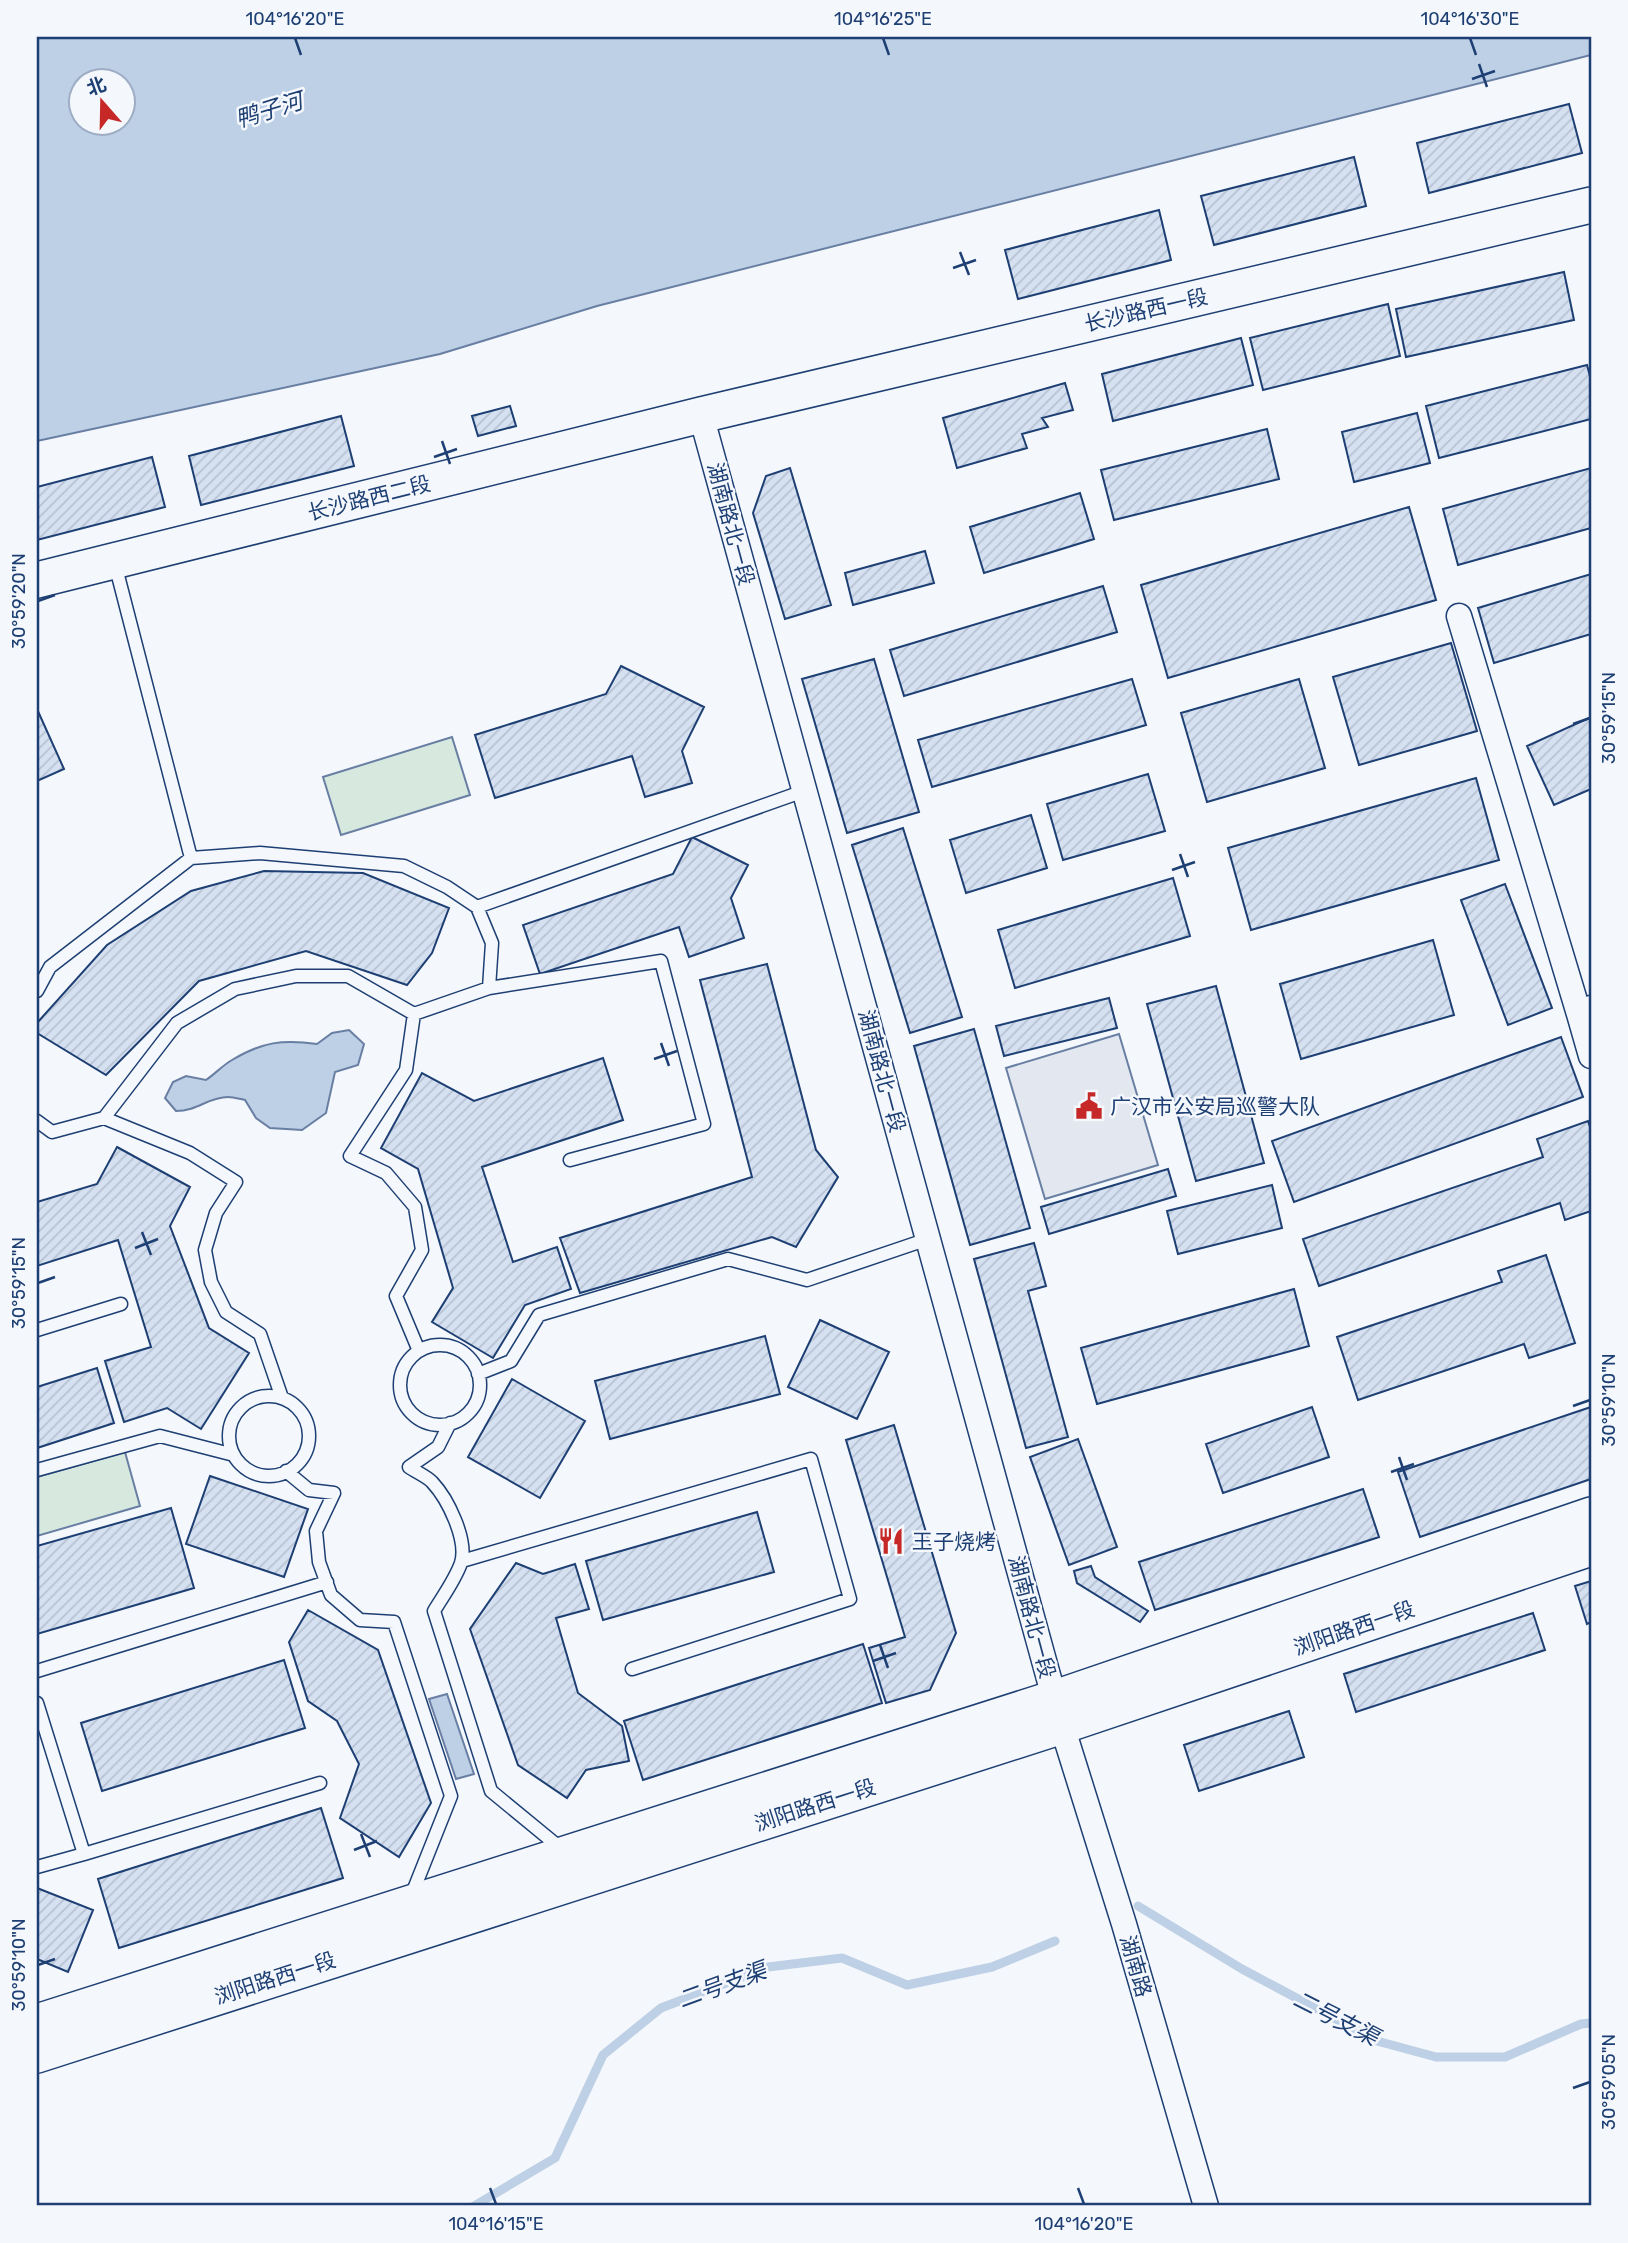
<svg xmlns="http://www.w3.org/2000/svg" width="1628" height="2243" viewBox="0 0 1628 2243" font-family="Rubik,'Noto Sans SC',sans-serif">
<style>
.garden{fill:#d7e8df;stroke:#687fa3;stroke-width:2}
.parking{fill:#e3e8f0;stroke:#687fa3;stroke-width:2}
.water{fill:#bed0e5;stroke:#687fa3;stroke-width:2;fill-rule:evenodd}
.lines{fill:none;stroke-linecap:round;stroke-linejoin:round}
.stream{stroke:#bed0e5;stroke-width:9}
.building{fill:url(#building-hatch);stroke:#1d3f73;stroke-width:2}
.lane-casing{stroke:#1d3f73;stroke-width:15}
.street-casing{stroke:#1d3f73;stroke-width:27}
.secondary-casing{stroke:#1d3f73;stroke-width:38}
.lane{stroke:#f4f7fb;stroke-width:12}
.street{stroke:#f4f7fb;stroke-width:24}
.secondary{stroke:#f4f7fb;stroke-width:35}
.ticks{fill:none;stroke:#1d3f73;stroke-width:2.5}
.labels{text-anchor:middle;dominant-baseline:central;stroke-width:5;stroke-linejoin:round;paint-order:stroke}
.street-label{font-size:21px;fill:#1d3f73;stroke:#f4f7fb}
.poi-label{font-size:21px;fill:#1d3f73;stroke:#f4f7fb;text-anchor:start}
.water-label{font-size:23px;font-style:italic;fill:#1d3f73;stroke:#f4f7fb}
.neatline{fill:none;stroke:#1d3f73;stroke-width:2.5}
.ticks-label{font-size:18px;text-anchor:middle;fill:#1d3f73}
</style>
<defs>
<pattern id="building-hatch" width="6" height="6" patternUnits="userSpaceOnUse" patternTransform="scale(1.75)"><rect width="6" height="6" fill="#d5e0f0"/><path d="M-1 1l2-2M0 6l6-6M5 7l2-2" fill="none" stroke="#b6c1d1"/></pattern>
</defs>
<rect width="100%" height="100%" fill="#f4f7fb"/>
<!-- garden -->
<path class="garden" d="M 452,737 L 470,795 L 341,835 L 323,777 Z
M 125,1452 L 140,1506 L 37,1536 L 37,1477 Z"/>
<!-- parking -->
<path class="parking" d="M 1119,1034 L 1158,1165 L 1045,1199 L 1006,1068 Z"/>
<!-- water -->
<path class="water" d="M 37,37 L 1591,37 L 1591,55 L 597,306 L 440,354 L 37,441 ZM 80,80 L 122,80 L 122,122 L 80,122 Z
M 349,1030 L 364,1044 L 358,1065 L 335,1072 L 326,1113 L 302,1130 L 270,1128 L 256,1118 L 245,1100 C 240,1099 233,1097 228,1097 C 208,1097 198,1111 176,1111 L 165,1098 L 173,1082 L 186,1076 L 206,1080 C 215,1074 223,1065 232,1060 C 262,1042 283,1039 317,1044 L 332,1033 Z
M 447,1694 L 474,1774 L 456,1779 L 429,1699 Z"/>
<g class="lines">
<!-- stream -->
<path class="stream" d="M 1138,1906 L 1242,1969 L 1377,2041 L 1436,2057 L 1505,2057 L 1581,2024 L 1591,2023
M 474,2206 L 555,2158 L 603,2055 L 661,2008 L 768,1967 L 842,1958 L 907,1985 L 992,1967 L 1055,1941"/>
</g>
<!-- building -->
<path class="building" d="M 1569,104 L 1582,153 L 1429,193 L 1417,143 Z
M 1354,157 L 1366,206 L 1214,245 L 1201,196 Z
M 1159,210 L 1171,260 L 1018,299 L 1005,250 Z
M 1564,272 L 1574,320 L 1406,357 L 1396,309 Z
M 1388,304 L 1400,356 L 1263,390 L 1250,338 Z
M 1241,338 L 1253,385 L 1113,421 L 1102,374 Z
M 1587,365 L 1591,380 L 1591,419 L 1439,458 L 1426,406 Z
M 1065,383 L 1073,410 L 1042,418 L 1048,427 L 1022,434 L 1027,448 L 957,468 L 943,418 Z
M 510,406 L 516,426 L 478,436 L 472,416 Z
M 1417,413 L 1430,463 L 1354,482 L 1342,432 Z
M 341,416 L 354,466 L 201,505 L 189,456 Z
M 1267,429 L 1279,479 L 1114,520 L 1101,470 Z
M 152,457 L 165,507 L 37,540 L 37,487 Z
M 790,468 L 831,605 L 785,619 L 753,513 L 766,476 Z
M 1591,468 L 1591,528 L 1458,565 L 1443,509 Z
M 1080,493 L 1094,539 L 984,573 L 970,527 Z
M 1409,507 L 1436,600 L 1168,678 L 1141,585 Z
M 925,551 L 934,583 L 853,605 L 845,573 Z
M 1591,574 L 1591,634 L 1494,663 L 1478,608 Z
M 1103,586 L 1117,632 L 904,696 L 890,650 Z
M 1451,643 L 1477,731 L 1359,765 L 1333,677 Z
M 874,659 L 919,812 L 847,833 L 802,679 Z
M 621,666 L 704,707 L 682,751 L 692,783 L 645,797 L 632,756 L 495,798 L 475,735 L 606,694 Z
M 1132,679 L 1146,725 L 932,787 L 918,740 Z
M 1299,679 L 1325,768 L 1207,802 L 1181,713 Z
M 37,709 L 64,769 L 37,781 Z
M 1591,717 L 1591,789 L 1554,805 L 1527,746 Z
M 1148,774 L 1165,831 L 1063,860 L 1047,804 Z
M 1476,778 L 1499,860 L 1251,930 L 1228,848 Z
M 1031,815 L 1047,868 L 966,893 L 950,840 Z
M 903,828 L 962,1017 L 910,1033 L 852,845 Z
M 692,837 L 748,865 L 731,898 L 744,938 L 689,957 L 679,927 L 540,974 L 523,925 L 673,874 Z
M 264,871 L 363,873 L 449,908 L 432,953 L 407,985 L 306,951 L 199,981 L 106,1075 L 37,1033 L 37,1023 L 107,945 L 191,891 Z
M 1173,878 L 1190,936 L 1015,988 L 998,930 Z
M 1505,884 L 1552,1008 L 1508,1025 L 1461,900 Z
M 1433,940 L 1454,1015 L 1301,1059 L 1280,984 Z
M 767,964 L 816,1150 L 838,1177 L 796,1247 L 772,1237 L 580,1293 L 560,1238 L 752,1177 L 700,980 Z
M 1216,986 L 1264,1163 L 1196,1181 L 1147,1004 Z
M 1109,998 L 1117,1028 L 1004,1056 L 996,1026 Z
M 974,1029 L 1030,1228 L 970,1245 L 914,1046 Z
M 1561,1037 L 1583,1097 L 1294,1202 L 1272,1141 Z
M 603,1058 L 623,1120 L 482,1167 L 513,1262 L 557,1247 L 571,1289 L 525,1305 L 493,1358 L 432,1322 L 453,1288 L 418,1169 L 381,1148 L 422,1073 L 474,1101 Z
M 1588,1121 L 1591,1130 L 1591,1211 L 1565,1220 L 1560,1203 L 1319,1286 L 1303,1239 L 1543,1157 L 1537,1139 Z
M 117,1147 L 190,1187 L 170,1226 L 209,1328 L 249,1353 L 201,1429 L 167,1408 L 124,1422 L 105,1361 L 151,1347 L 118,1240 L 37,1266 L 37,1202 L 97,1184 Z
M 1168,1169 L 1176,1196 L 1049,1234 L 1041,1207 Z
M 1272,1185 L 1282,1228 L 1178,1254 L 1167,1211 Z
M 1034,1243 L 1046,1286 L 1028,1291 L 1068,1437 L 1026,1448 L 974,1259 Z
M 1546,1255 L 1575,1343 L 1529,1358 L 1524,1344 L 1358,1400 L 1337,1337 L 1502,1282 L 1498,1271 Z
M 1294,1289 L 1309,1346 L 1097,1404 L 1081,1348 Z
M 820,1320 L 889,1352 L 857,1419 L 788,1387 Z
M 765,1336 L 780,1394 L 610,1439 L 595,1381 Z
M 97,1368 L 114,1423 L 37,1448 L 37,1387 Z
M 512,1379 L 585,1421 L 540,1498 L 468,1457 Z
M 1312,1407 L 1329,1457 L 1223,1493 L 1206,1444 Z
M 1591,1407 L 1591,1479 L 1420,1537 L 1398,1472 Z
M 894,1425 L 956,1633 L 930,1690 L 886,1703 L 869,1648 L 905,1637 L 846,1440 Z
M 1078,1439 L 1117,1547 L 1069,1565 L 1030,1457 Z
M 210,1476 L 308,1509 L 284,1577 L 186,1544 Z
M 1363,1489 L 1379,1537 L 1155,1610 L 1139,1562 Z
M 171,1508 L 194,1588 L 37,1634 L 37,1546 Z
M 757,1512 L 774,1572 L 603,1620 L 586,1561 Z
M 516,1563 L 543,1574 L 575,1564 L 589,1609 L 556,1618 L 578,1693 L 622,1726 L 629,1761 L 586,1770 L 567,1798 L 518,1765 L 470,1629 Z
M 1091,1566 L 1095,1577 L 1148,1611 L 1140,1622 L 1077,1583 L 1074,1571 Z
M 1591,1581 L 1591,1622 L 1587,1624 L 1575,1586 Z
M 308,1610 L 378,1650 L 431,1803 L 399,1857 L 340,1818 L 359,1764 L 337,1721 L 308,1701 L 289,1642 Z
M 1533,1613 L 1545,1650 L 1356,1712 L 1344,1674 Z
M 863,1644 L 882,1703 L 643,1780 L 624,1721 Z
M 284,1660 L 305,1728 L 102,1791 L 81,1723 Z
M 1289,1711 L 1304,1757 L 1199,1791 L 1184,1745 Z
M 321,1808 L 343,1878 L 119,1948 L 98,1879 Z
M 37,1888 L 93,1910 L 68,1972 L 37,1959 Z"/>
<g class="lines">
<defs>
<path id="lane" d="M 115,564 L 191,858
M 477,907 L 804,791
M 489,988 L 661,961 L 704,1124 L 570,1160
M 37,991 L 50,967 L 191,858 L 260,853 L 404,866 L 447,887 L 477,907 L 492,943 L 489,988 L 414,1014
M 37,1121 L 52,1132 L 104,1118
M 37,1330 L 121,1304
M400 1385a40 40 0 1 1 80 0a40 40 0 1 1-80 0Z
M 478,1374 L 511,1361 L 539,1315 L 728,1259 L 807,1280 L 928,1239
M229 1436a40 40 0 1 1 80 0a40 40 0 1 1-80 0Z
M 282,1398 L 260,1334 L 226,1312 L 211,1282 L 205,1250 L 216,1213 L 236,1182 L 190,1153 L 104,1118 L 177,1023 L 235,989 L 296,976 L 348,976 L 414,1014 L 406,1070 L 350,1156 L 386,1173 L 415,1207 L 422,1250 L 396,1296 L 419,1351
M 450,1423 L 438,1447 L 409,1467 C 416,1472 426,1476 432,1482 C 448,1499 468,1540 461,1563 C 455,1580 443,1596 434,1611 L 491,1791 L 564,1851
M 37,1470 L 160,1436 L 234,1455
M 286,1471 L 309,1490 L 334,1493 L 316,1531 L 319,1562 L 331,1595 L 360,1620 L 394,1622 L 451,1796 L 410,1899
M 462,1561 L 811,1459 L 850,1599 L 632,1669
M 37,1671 L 327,1582
M 37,1703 L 84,1854 L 320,1783
M 37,1867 L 84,1854"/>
<path id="street" d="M 701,415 L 1062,1726 L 1124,1924 L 1206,2206
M 1459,616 L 1579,1014
M 1591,1008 L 1579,1014 L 1591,1056"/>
<path id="secondary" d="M 37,580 L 701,415 L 1591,205
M 37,2022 L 1055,1698 L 1591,1515
M 37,2055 L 1062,1726 L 1591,1548"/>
</defs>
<!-- lane casing -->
<use href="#lane" class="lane-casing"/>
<!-- street casing -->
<use href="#street" class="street-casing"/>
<!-- secondary casing -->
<use href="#secondary" class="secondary-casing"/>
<!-- lane -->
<use href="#lane" class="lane"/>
<!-- street -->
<use href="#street" class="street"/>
<!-- secondary -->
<use href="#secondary" class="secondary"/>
</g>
<!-- ticks -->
<path class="ticks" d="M 295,38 L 301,55M 883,38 L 889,55M 1470,38 L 1476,55M 1479,64 L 1487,87M 1472,79 L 1495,71M 960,252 L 969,275M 953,268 L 976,260M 442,441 L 450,464M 434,457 L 457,449M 38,601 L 55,595M 1573,724 L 1590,718M 1180,854 L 1188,877M 1172,870 L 1195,862M 661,1043 L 669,1066M 654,1059 L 677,1051M 142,1232 L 151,1255M 135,1248 L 158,1239M 38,1283 L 55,1277M 1573,1406 L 1590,1400M 1399,1457 L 1407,1480M 1391,1472 L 1414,1464M 880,1645 L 888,1668M 873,1661 L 896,1653M 361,1834 L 370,1857M 354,1850 L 377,1841M 38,1965 L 55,1959M 1573,2088 L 1590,2082M 490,2188 L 496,2204M 1078,2188 L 1084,2204"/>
<!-- icons -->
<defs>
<symbol id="civic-bare" viewBox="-9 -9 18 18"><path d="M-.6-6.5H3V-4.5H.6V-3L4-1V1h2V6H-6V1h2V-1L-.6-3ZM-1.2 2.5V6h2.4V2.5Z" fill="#c62828" stroke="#f4f7fb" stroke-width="2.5" paint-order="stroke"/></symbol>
<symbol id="restaurant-bare" viewBox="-9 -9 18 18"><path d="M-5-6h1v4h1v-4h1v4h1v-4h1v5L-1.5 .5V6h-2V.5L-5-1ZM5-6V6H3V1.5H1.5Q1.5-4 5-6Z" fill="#c62828" stroke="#f4f7fb" stroke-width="2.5" paint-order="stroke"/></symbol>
</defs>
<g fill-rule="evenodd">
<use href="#civic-bare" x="1070" y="1087" width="38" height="38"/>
<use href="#restaurant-bare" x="872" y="1522" width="38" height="38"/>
</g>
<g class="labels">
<!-- street labels -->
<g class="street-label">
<text transform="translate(1146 310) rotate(-13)">长沙路西一段</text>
<text transform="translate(369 498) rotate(-14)">长沙路西二段</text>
<text transform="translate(731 524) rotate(75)">湖南路北一段</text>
<text transform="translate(882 1071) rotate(75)">湖南路北一段</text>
<text transform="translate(1032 1617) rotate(75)">湖南路北一段</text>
<text transform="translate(1354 1628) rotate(-19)">浏阳路西一段</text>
<text transform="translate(815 1805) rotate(-18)">浏阳路西一段</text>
<text transform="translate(1136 1966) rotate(74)">湖南路</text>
<text transform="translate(275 1978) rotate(-18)">浏阳路西一段</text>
</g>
<!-- poi labels -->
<g class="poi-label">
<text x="1110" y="1106">广汉市公安局巡警大队</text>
<text x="912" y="1541">王子烧烤</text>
</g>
<!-- water labels -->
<g class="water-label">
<text transform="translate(269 110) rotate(-17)">鸭子河</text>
<text transform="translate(722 1985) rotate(-20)">二号支渠</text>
<text transform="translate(1336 2018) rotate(27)">二号支渠</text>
</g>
</g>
<!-- border -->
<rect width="1628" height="2243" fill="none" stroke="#f4f7fb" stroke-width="77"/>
<!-- north arrow -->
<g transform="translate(102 102) rotate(340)"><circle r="33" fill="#f4f7fb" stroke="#9eadc5" stroke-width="2"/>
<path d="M0-5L12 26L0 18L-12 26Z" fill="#c62828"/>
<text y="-10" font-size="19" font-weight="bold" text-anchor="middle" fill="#1d3f73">北</text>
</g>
<rect x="38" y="38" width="1552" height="2166" class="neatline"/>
<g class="ticks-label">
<text x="295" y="25">104°16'20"E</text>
<text x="883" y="25">104°16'25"E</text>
<text x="1470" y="25">104°16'30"E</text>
<text transform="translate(19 601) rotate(-90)" y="6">30°59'20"N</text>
<text transform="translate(1609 718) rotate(-90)" y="6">30°59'15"N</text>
<text transform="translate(19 1283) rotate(-90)" y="6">30°59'15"N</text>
<text transform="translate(1609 1400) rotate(-90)" y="6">30°59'10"N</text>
<text transform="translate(19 1965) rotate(-90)" y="6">30°59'10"N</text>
<text transform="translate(1609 2082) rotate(-90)" y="6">30°59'05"N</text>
<text x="496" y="2230">104°16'15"E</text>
<text x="1084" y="2230">104°16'20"E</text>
</g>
</svg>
